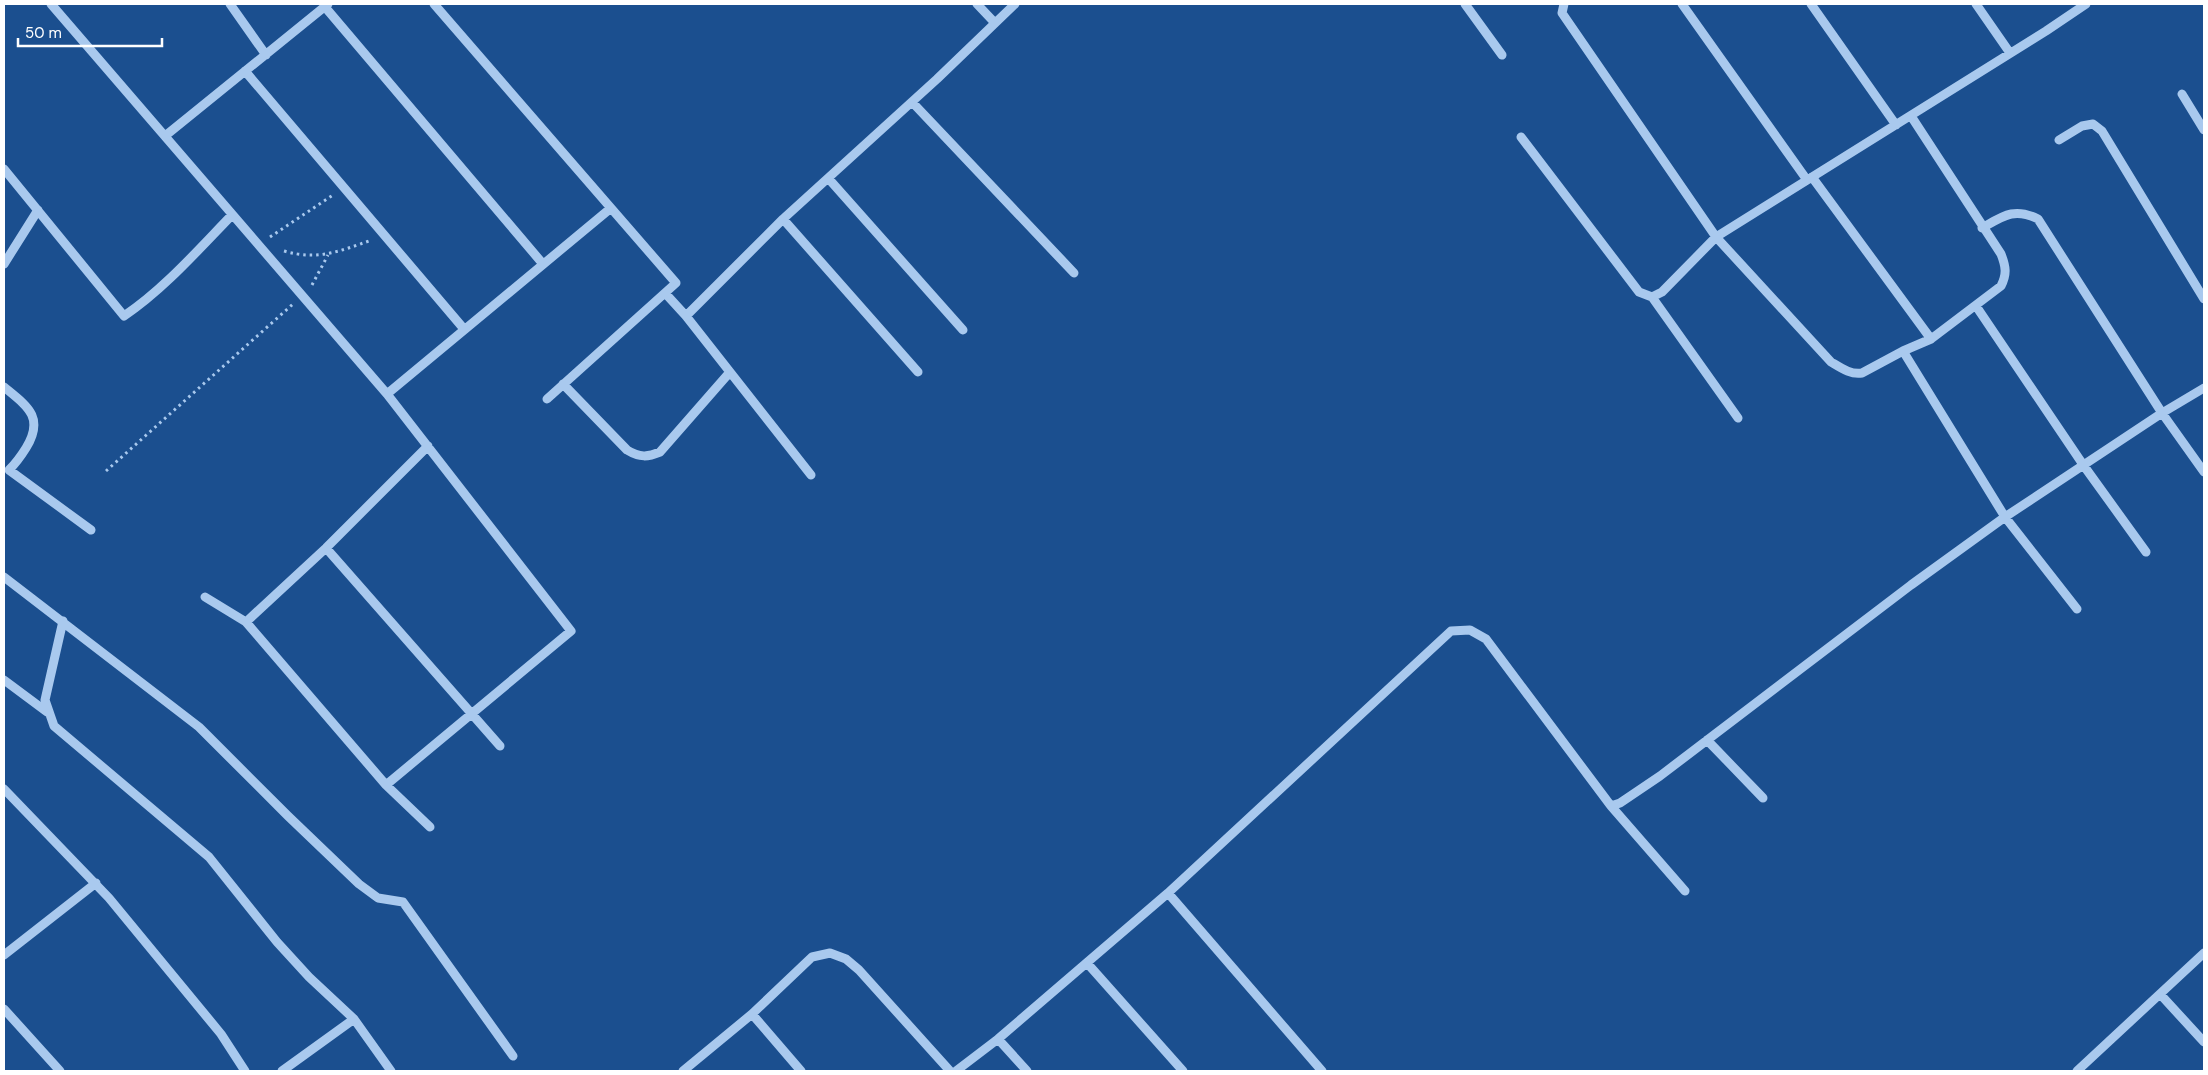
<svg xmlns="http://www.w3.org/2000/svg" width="2208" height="1075" viewBox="0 0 2208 1075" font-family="'DM Sans',sans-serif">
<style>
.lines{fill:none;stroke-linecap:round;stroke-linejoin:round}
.path{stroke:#a9c9ee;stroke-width:3;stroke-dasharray:2.5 4;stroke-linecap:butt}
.minor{stroke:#a9c9ee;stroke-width:9}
</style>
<rect width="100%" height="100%" fill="#1b4f8f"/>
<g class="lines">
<!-- path -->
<path class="path" d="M 270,237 L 333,195
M 284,251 C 319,261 339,251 372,240
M 312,285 L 328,255
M 106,471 L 293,304"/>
<!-- minor -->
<path class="minor" d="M 51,4 L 387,394 L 571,631 L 386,785
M 230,4 L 266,55
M 434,4 L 676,283 L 547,399
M 977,4 L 995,23
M 1465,4 L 1502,55
M 1564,4 L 1562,13 L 1716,237 L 2046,31 L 2086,4
M 1682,4 L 1807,180
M 1811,4 L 1896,125
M 1976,4 L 2010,53
M 325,7 L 543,264
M 245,71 L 464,329
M 2182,94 L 2204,130
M 912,102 L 1074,273
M 165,136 L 328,4
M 1521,137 L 1639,292 L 1652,297 L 1662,292 L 1716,237 L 1831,362 C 1841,368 1851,375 1862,373 L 1903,351 L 1931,339 L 2001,286 C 2007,274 2006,267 2001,254 L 1911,116
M 2059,140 L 2082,126 L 2093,124 L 2102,131 L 2204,299
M 4,169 L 124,316 C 164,289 198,250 232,215
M 1812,177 L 1931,339
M 828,178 L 963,330
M 783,219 L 918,372
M 1982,228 C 2003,216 2014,207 2038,219 L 2162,413 L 2204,472
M 4,264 L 38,210
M 665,293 L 686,316 L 811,475
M 1652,297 L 1738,418
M 1976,306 L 2084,466 L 2146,552
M 686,316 L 783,219 L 937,79 L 1015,4
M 1903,351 L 2005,517 L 2077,609
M 563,384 L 627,450 C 640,458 648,457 660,452 L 730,372
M 4,387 C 27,406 45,417 26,448 C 21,456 16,463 9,470 L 91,530
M 387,394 L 611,208
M 326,548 L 500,746
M 4,577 L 199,727 L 288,816 L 359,884 L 378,898 L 403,902 L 513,1056
M 205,597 L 246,622 L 386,785 L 430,827
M 63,621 L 45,700 L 54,726 L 209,857 L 277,942 L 309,977 L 354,1019 L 282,1071
M 246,622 L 326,548 L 428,446
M 4,680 L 47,712
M 1707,740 L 1763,798
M 4,789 L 109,898 L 221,1034 L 245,1071
M 1611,806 L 1685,891
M 1168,893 L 1322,1071
M 4,955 L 96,883
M 1087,963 L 1183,1071
M 2160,994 L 2204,1042
M 4,1009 L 60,1071
M 752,1014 L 801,1071
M 354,1019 L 391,1071
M 998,1039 L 1027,1071
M 683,1071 L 752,1014 L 812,957 L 830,953 L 846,959 L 859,970 L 950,1071
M 956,1071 L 998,1039 L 1168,893 L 1451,631 L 1470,630 L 1486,639 L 1611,806 L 1620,803 L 1660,776 L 1911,585 L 2005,517 L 2162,413 L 2204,388
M 2077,1071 L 2204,953"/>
</g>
<!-- border -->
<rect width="2208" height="1075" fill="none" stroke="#ffffff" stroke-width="10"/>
<!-- scale -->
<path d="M18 38v8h144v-8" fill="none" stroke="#ffffff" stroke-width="2.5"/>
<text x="25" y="38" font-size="15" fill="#ffffff" stroke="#1b4f8f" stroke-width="4" paint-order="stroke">50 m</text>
</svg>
